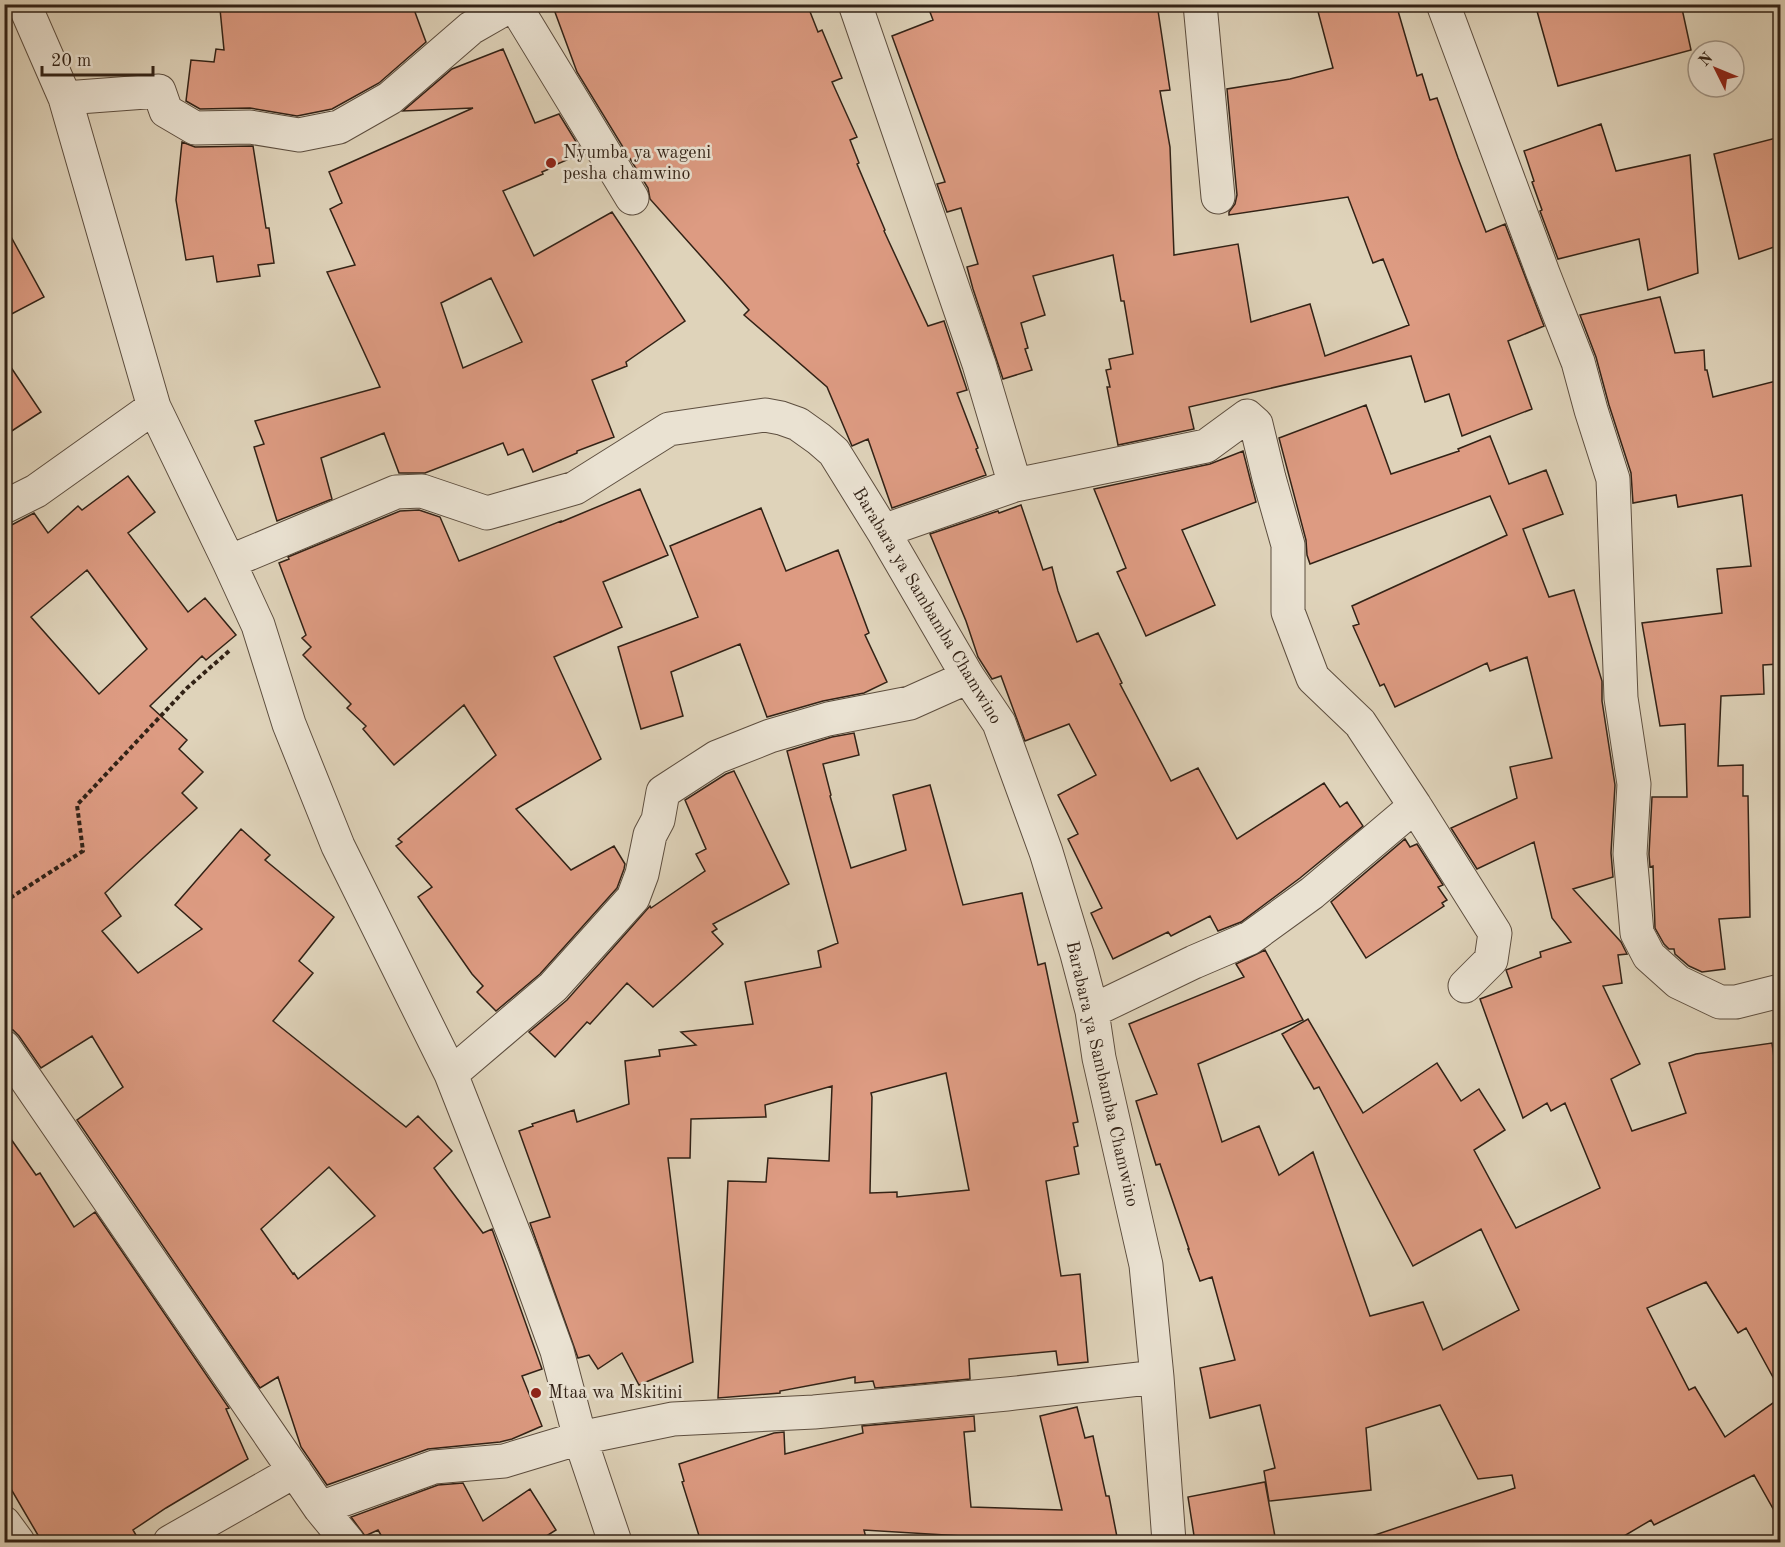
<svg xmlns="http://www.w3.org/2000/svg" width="1785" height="1547" viewBox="0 0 1785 1547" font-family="'Old Standard TT',serif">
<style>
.building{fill:#dd9b82;stroke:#322216;stroke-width:1.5;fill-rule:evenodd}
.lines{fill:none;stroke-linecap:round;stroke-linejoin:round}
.street-casing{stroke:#5d4e3f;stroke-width:35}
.path{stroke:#322216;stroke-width:4;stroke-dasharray:4.5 3;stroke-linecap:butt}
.street{stroke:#eae2d2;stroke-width:33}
.poi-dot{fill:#8f2418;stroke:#eae2d2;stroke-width:2}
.labels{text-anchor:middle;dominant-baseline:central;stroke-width:5;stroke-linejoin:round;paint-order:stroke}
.poi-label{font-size:18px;fill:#322216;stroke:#eae2d2;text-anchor:start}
.street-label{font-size:18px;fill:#322216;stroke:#eae2d2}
</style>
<rect width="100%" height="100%" fill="#dfd3ba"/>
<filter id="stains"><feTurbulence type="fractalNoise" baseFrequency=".00333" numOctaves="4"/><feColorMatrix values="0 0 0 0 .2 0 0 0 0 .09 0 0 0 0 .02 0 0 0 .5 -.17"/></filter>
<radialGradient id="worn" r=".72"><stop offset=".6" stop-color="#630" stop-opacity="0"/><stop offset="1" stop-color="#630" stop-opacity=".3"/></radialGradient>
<!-- building -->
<path class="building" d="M 236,4 L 412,4 L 426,42 L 379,83 L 332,109 L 297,116 L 250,108 L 200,109 L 186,101 L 191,60 L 214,62 L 216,49 L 224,50 L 220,9 L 236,7 Z
M 552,4 L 807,4 L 818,32 L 822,30 L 842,78 L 832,82 L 857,137 L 850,140 L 859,163 L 857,164 L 885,230 L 884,231 L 928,326 L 944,321 L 967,390 L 957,393 L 978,448 L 976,449 L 986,475 L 892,508 L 868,439 L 852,446 L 827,387 L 744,315 L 749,310 L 650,199 L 648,188 L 577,72 Z
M 927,4 L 1157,4 L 1170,90 L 1160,91 L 1170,147 L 1174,255 L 1238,244 L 1251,322 L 1310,304 L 1325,356 L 1409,325 L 1383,259 L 1373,263 L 1348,197 L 1229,215 L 1229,212 L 1235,204 L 1237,195 L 1227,89 L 1290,79 L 1333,68 L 1316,4 L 1396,4 L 1417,76 L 1422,74 L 1430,100 L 1437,98 L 1458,158 L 1486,232 L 1505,224 L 1544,326 L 1508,341 L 1532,409 L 1462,436 L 1449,394 L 1425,402 L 1411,356 L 1189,407 L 1194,429 L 1118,445 L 1107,387 L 1110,387 L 1106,370 L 1111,369 L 1109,359 L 1133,354 L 1124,301 L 1121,301 L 1113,255 L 1033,276 L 1045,315 L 1021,323 L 1028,348 L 1025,349 L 1032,370 L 1003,379 L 973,289 L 967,267 L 978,264 L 961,208 L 947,212 L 937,184 L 945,182 L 892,36 L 933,20 Z
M 1535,4 L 1681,4 L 1691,50 L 1558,86 Z
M 503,49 L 535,123 L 559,114 L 583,153 L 555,165 L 556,166 L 542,172 L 543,174 L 503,191 L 534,256 L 612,212 L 685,321 L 626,362 L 627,366 L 592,380 L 614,437 L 577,451 L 577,453 L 533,472 L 523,449 L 508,455 L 503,443 L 425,473 L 399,473 L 384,433 L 321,458 L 332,499 L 277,521 L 254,447 L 264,444 L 255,421 L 380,387 L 327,272 L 355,265 L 330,209 L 342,203 L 329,172 L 473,108 L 403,111 L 452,69 ZM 491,278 L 522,342 L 463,368 L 441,303 Z
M 1601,124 L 1616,171 L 1690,155 L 1698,273 L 1648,290 L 1639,239 L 1558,259 L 1540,211 L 1542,210 L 1532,182 L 1534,181 L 1524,151 Z
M 1780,137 L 1780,245 L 1739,259 L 1714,154 Z
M 182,142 L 195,147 L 253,146 L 266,228 L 269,228 L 274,263 L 258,265 L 260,276 L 217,282 L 213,256 L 186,260 L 176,200 Z
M 4,224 L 44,297 L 4,318 Z
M 1660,297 L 1675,353 L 1704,350 L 1705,370 L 1707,370 L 1713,397 L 1780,380 L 1780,611 L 1776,612 L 1779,664 L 1763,665 L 1764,694 L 1721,696 L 1718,766 L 1743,765 L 1743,796 L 1748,796 L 1750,917 L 1719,919 L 1725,969 L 1702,972 L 1689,966 L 1675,954 L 1674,949 L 1669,949 L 1664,944 L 1655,928 L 1653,866 L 1650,867 L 1649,854 L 1652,797 L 1687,797 L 1685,724 L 1660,726 L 1642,623 L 1722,613 L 1717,569 L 1751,566 L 1742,495 L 1678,507 L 1676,495 L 1633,503 L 1631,473 L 1609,405 L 1596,357 L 1580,315 Z
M 4,357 L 41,412 L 4,436 Z
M 1366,405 L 1391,474 L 1459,451 L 1458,449 L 1490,436 L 1509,484 L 1546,470 L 1563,514 L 1523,529 L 1549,597 L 1574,590 L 1602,681 L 1602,701 L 1615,785 L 1611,853 L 1613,877 L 1573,889 L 1621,942 L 1627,954 L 1618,955 L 1622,983 L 1603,986 L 1640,1064 L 1611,1079 L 1632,1131 L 1686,1113 L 1669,1063 L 1696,1054 L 1772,1043 L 1780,1102 L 1780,1390 L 1746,1328 L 1738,1333 L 1706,1282 L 1647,1308 L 1689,1390 L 1695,1387 L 1725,1437 L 1780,1398 L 1780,1521 L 1754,1475 L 1654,1525 L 1651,1520 L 1614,1542 L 1370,1542 L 1369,1537 L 1515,1488 L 1512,1475 L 1478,1479 L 1440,1405 L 1366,1428 L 1371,1490 L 1269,1501 L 1264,1471 L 1275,1468 L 1260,1405 L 1210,1418 L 1200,1368 L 1235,1360 L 1212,1277 L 1200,1281 L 1188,1249 L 1189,1249 L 1160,1164 L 1156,1165 L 1136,1101 L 1157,1094 L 1129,1024 L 1244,977 L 1236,964 L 1265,950 L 1303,1020 L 1198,1064 L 1222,1142 L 1259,1126 L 1279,1175 L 1313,1152 L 1370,1316 L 1423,1302 L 1443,1350 L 1519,1310 L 1481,1229 L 1413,1266 L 1319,1087 L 1314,1089 L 1282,1034 L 1308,1019 L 1363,1113 L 1437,1063 L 1461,1101 L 1479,1089 L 1505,1130 L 1474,1150 L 1516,1228 L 1600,1188 L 1565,1103 L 1551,1111 L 1547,1103 L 1523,1118 L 1480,999 L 1512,987 L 1506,970 L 1541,957 L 1540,952 L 1571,942 L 1552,918 L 1534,842 L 1477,869 L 1451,828 L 1517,798 L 1510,767 L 1552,758 L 1527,657 L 1490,671 L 1487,663 L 1395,707 L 1384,684 L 1380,686 L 1353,626 L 1359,624 L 1352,606 L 1507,535 L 1490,496 L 1310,564 L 1307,555 L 1306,540 L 1279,438 Z
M 1243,451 L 1256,502 L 1182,530 L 1215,605 L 1146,636 L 1117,572 L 1126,568 L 1094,489 L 1210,464 Z
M 128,476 L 155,512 L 128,533 L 188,612 L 205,598 L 236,635 L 206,660 L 202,656 L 150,706 L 187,740 L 179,749 L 203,772 L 182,793 L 197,808 L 105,893 L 121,916 L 102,931 L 138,973 L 202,929 L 175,905 L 241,829 L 270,855 L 265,860 L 334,917 L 299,961 L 313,973 L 273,1021 L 406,1127 L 418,1116 L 452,1151 L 434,1168 L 483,1233 L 492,1229 L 542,1369 L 522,1376 L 542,1426 L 512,1439 L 500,1442 L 428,1449 L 327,1485 L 301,1447 L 278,1377 L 260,1388 L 77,1120 L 123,1087 L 92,1036 L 41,1068 L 19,1036 L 13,1030 L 7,1029 L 4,1025 L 4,529 L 34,513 L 48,533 L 78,506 L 82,510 ZM 87,570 L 147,649 L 99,694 L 31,617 ZM 329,1167 L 375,1216 L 298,1279 L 294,1273 L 293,1274 L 261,1229 Z
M 640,489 L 668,555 L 603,582 L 622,627 L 554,657 L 601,759 L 516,809 L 571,870 L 614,846 L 625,864 L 624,869 L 617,888 L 540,974 L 496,1011 L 477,992 L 483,986 L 472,974 L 418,897 L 432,887 L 396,846 L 402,842 L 398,839 L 496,755 L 464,705 L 394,765 L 363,729 L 366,726 L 347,708 L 351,704 L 303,655 L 311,647 L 302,638 L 306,635 L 279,563 L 289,559 L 288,557 L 400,511 L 419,510 L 440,517 L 459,561 L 561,521 L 561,522 Z
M 1021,505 L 1043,570 L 1052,567 L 1058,591 L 1077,642 L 1098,633 L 1122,683 L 1120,684 L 1171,781 L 1198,768 L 1237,839 L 1324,783 L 1340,807 L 1347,802 L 1363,826 L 1300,878 L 1241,922 L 1218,931 L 1210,916 L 1171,936 L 1168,932 L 1113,959 L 1091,913 L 1102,908 L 1068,839 L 1078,834 L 1058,795 L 1096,775 L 1069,724 L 1025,741 L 1001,676 L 992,679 L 978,657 L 966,621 L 930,534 L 998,511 L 999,513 Z
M 761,508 L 786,571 L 838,550 L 869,633 L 865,635 L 887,682 L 864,693 L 823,701 L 767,717 L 740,644 L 671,672 L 683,716 L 641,729 L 618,647 L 698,617 L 670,546 Z
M 854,733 L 859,755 L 823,764 L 831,795 L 830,796 L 851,868 L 906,850 L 893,795 L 930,785 L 963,905 L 1022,893 L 1038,965 L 1045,963 L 1078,1122 L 1073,1123 L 1078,1146 L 1074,1147 L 1079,1174 L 1046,1181 L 1061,1276 L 1080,1274 L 1088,1362 L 1058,1365 L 1056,1351 L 969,1359 L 970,1379 L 875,1388 L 873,1381 L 855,1383 L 855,1377 L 780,1391 L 780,1393 L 718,1398 L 728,1181 L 766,1182 L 768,1158 L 829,1161 L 832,1086 L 765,1105 L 766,1117 L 691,1119 L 690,1158 L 668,1158 L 693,1362 L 639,1385 L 622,1353 L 598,1369 L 589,1355 L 578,1358 L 530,1223 L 550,1217 L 519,1131 L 533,1126 L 532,1124 L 574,1110 L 577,1122 L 629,1104 L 625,1061 L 660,1056 L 659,1050 L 696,1045 L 681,1032 L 753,1024 L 745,982 L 821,967 L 818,951 L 838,943 L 787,751 L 832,737 ZM 946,1073 L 969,1190 L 897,1197 L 897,1192 L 870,1193 L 872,1097 L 871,1093 Z
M 734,771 L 789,884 L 713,924 L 717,929 L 712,932 L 723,944 L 653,1007 L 627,983 L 590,1024 L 587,1022 L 555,1057 L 529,1032 L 567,1000 L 650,906 L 651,908 L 705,871 L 696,854 L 706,849 L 685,800 L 726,774 Z
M 1405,839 L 1410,847 L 1417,844 L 1443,885 L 1438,887 L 1447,900 L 1442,903 L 1444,906 L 1366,958 L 1331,902 Z
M 4,1129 L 36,1175 L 40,1173 L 74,1227 L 95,1212 L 229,1408 L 226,1409 L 248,1459 L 166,1508 L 133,1530 L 140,1542 L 42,1542 L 4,1477 Z
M 1077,1407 L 1085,1438 L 1093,1436 L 1106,1496 L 1109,1496 L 1118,1542 L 978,1542 L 978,1537 L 864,1530 L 867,1542 L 701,1542 L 682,1482 L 684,1481 L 679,1464 L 774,1433 L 784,1432 L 785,1454 L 863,1433 L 862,1426 L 974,1416 L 975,1431 L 964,1432 L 971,1507 L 1062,1510 L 1040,1416 Z
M 1265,1482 L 1276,1542 L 1195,1542 L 1188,1497 Z
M 463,1483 L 483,1521 L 530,1489 L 556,1530 L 537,1542 L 385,1542 L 378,1530 L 365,1536 L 351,1517 L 438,1485 Z"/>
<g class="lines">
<defs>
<path id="street" d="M 24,4 L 65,98 L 154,407 L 229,562 L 258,625 L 289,724 L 338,846 L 451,1074 L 523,1257 L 557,1351 L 580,1438 L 615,1542
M 514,4 L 632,198
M 855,4 L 979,364 L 1015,485
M 1200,4 L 1218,197
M 1443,4 L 1543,273 L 1578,362 L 1591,410 L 1613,479 L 1621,698 L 1634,784 L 1630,854 L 1637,933 L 1649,956 L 1678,982 L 1720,1002 L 1736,1002 L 1776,992
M 65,98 L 159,91 L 166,111 L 195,128 L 250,127 L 299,135 L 339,127 L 390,98 L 471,28 L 513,4
M 4,507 L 36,491 L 154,407
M 883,531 L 1015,485 L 1206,446 L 1247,416 L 1256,424 L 1269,478 L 1288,545 L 1288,612 L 1313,678 L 1360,723 L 1415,806 L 1495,933 L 1491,960 L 1465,986
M 229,562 L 396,492 L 422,491 L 487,513 L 575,488 L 669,429 L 765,415 L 781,418 L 798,424 L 819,439 L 834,452 L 883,531 L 968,677 L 999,723 L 1046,852 L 1077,954 L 1092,1011 L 1099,1058 L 1146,1265 L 1157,1377 L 1169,1542
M 1092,1011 L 1194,962 L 1250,938 L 1312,893 L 1415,806
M 4,1047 L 320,1508 L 348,1542
M 451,1074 L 553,987 L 633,898 L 642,874 L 650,835 L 658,820 L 663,792 L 717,757 L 770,736 L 828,719 L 910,703 L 968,677
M 320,1508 L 434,1467 L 504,1461 L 580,1438 L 673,1419 L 814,1412 L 1007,1394 L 1157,1377
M 4,1523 L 18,1542
M 170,1542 L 295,1471"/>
</defs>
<!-- street casing -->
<use href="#street" class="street-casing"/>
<!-- path -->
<path class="path" d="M 4,902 L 83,851 L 77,805 L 187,688 L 229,651"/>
<!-- street -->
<use href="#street" class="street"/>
</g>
<!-- markers -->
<g class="poi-dot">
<circle cx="551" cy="163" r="6"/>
<circle cx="536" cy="1393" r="6"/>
</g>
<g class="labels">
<!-- poi labels -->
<g class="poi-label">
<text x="563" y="153">Nyumba ya wageni<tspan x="563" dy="21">pesha chamwino</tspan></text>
<text x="548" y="1393">Mtaa wa Mskitini</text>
</g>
<!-- street labels -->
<g class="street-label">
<text transform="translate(927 606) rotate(59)">Barabara ya Sambamba Chamwino</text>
<text transform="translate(1102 1074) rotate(77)">Barabara ya Sambamba Chamwino</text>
</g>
</g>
<!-- margin -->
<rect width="1785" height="1547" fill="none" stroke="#dfd3ba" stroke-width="24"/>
<rect x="6" y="6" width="1773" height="1535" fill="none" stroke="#322216" stroke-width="3"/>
<rect x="12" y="12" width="1761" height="1523" fill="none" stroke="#322216" stroke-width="1.5"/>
<!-- north arrow -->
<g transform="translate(1716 69) rotate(313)"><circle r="28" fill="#eae2d2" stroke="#a09587" stroke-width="1.5"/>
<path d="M0-4.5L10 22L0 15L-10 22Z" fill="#8f2418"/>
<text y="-9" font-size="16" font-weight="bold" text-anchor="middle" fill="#322216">N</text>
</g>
<!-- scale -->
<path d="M42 66v9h111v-9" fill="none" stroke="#322216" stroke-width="3"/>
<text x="51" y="66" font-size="18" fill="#322216" stroke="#eae2d2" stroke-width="4.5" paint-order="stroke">20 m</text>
<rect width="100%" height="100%" filter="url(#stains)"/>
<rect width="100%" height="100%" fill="url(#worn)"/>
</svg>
